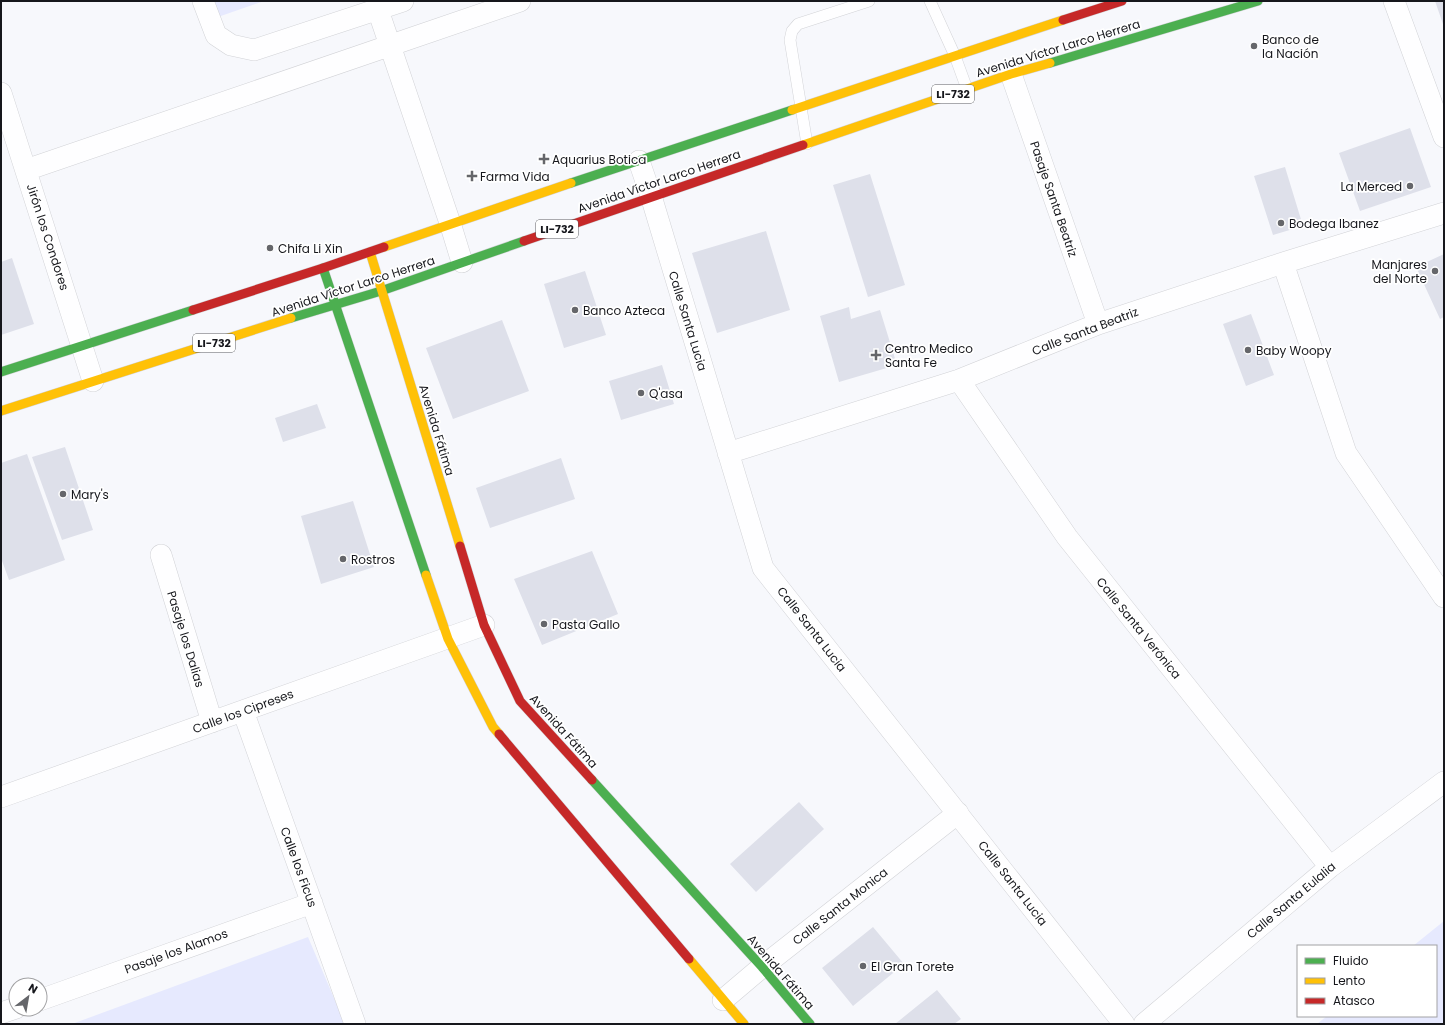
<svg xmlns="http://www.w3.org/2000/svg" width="1445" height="1025" viewBox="0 0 1445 1025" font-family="Poppins,sans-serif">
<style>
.green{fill:#e6e9fe}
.building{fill:#dee0ea}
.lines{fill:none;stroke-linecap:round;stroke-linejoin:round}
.lane-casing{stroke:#d2d3d7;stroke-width:12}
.street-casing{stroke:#d2d3d7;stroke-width:22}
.fast-casing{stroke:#d2d3d7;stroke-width:10}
.slow-casing{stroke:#d2d3d7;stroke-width:10}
.jam-casing{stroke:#d2d3d7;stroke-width:10}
.lane{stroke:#fefeff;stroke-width:11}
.street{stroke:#fefeff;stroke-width:21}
.fast{stroke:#4caf50;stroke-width:9}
.slow{stroke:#ffc107;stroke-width:9}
.jam{stroke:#c62828;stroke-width:9}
.poi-dot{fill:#65666a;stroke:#fff;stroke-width:1.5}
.labels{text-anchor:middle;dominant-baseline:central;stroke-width:3.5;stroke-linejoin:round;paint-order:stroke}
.shield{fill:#fff;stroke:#5c5d60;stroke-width:1}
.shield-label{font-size:11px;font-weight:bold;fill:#16171c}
.poi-label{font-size:12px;fill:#16171c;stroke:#fff;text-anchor:start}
.street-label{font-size:12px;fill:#16171c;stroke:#fff}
</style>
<rect width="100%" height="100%" fill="#f7f8fc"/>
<!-- green -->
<path class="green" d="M 210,1 L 264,1 L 215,18 Z
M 1444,921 L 1444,1024 L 1317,1024 L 1327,1016 L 1436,1016 L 1436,946 L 1413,946 Z
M 308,937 L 345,1024 L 72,1024 Z"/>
<!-- building -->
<path class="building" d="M 1435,1 L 1444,1 L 1444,27 Z
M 1410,128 L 1431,187 L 1360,211 L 1339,153 Z
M 1285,167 L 1303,226 L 1273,235 L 1254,176 Z
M 870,174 L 905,285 L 868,297 L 833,185 Z
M 766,231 L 790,310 L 717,333 L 692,253 Z
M 1444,254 L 1444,317 L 1440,319 L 1416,267 Z
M 12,258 L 34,324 L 1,335 L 1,262 Z
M 585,271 L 606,335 L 564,348 L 544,284 Z
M 849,307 L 851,319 L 880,310 L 897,365 L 839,382 L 820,316 Z
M 1251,314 L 1274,375 L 1246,386 L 1223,324 Z
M 502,320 L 529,391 L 453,419 L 426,348 Z
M 662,365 L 674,404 L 621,420 L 609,381 Z
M 317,404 L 326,428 L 283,442 L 275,418 Z
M 65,447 L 93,530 L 62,540 L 32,457 Z
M 27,454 L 65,560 L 9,580 L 1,558 L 1,463 Z
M 561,458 L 575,499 L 490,528 L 476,488 Z
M 353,501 L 374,567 L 321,584 L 301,516 Z
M 592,551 L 618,614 L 542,645 L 514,579 Z
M 799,802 L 824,829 L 756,892 L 730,864 Z
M 873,927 L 904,964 L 853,1006 L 822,968 Z
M 937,990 L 961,1019 L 954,1024 L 895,1024 Z"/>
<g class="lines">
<defs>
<path id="lane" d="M 930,1 L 955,56 L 967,89
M 807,144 L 790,40 L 792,31 L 798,24 L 869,1"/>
<path id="street" d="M 203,1 L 216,35 L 231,45 L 254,50 L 403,1
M 1394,1 L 1444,137
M 378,10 L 450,223 L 462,262
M 1011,74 L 1098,324
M 1,93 L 93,381
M 639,161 L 651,196 L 763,568 L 1124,1024
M 26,170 L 520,1
M 1283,263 L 1346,453 L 1444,597
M 959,380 L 1067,537 L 1330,867
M 728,453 L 959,380 L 1098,324 L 1283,263 L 1444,213
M 161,555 L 212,722
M 243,711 L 355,1024
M 1,797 L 484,625
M 40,1000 L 312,903
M 723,1000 L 762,967 L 958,813
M 1,1013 L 16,1008
M 1144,1024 L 1330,867 L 1444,782"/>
<path id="fast" d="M 1050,63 L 1258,1
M 571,183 L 792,110
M 323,268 L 426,575
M 291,318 L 381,291 L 524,241
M 1,372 L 193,310
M 592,780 L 762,967 L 810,1024"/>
<path id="slow" d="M 792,110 L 1063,20
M 803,145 L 1011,74 L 1050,63
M 384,247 L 571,183
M 370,252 L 460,546
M 1,411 L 291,318
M 426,575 L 448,639 L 493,727 L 499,734
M 689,959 L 744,1024"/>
<path id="jam" d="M 1063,20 L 1122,1
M 524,241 L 803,145
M 193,310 L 323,268 L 384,247
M 460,546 L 484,625 L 520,701 L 592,780
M 499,734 L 689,959"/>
</defs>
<!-- lane casing -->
<use href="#lane" class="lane-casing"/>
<!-- street casing -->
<use href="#street" class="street-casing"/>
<!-- fast casing -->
<use href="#fast" class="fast-casing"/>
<!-- slow casing -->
<use href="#slow" class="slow-casing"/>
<!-- jam casing -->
<use href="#jam" class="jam-casing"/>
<!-- lane -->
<use href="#lane" class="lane"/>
<!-- street -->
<use href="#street" class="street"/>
<!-- fast -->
<use href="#fast" class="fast"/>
<!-- slow -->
<use href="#slow" class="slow"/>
<!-- jam -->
<use href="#jam" class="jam"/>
</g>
<!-- markers -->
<g class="poi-dot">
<circle cx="1254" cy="46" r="4"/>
<path d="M542 153h4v4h4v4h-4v4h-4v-4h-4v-4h4z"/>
<path d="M470 170h4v4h4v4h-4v4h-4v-4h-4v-4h4z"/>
<circle cx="1410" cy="186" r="4"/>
<circle cx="1281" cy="223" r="4"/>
<circle cx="270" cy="248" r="4"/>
<circle cx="1435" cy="271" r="4"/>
<circle cx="575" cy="310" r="4"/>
<circle cx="1248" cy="350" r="4"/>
<path d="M874 349h4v4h4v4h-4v4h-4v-4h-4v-4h4z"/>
<circle cx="641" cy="393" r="4"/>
<circle cx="63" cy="494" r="4"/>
<circle cx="343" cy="559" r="4"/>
<circle cx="544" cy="624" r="4"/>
<circle cx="863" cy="966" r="4"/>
</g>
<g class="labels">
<!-- shield labels -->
<g class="shield">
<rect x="932" y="85" width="42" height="18" rx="3"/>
<rect x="536" y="220" width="42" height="18" rx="3"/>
<rect x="193" y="334" width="42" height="18" rx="3"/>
</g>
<g class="shield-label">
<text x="953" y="94">LI-732</text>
<text x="557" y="229">LI-732</text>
<text x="214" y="343">LI-732</text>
</g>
<!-- poi labels -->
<g class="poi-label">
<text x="1262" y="39">Banco de<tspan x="1262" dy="14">la Nación</tspan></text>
<text x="552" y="159">Aquarius Botica</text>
<text x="480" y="176">Farma Vida</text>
<text x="1402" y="186" text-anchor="end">La Merced</text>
<text x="1289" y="223">Bodega Ibanez</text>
<text x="278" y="248">Chifa Li Xin</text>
<text x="1427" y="264" text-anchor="end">Manjares<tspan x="1427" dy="14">del Norte</tspan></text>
<text x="583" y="310">Banco Azteca</text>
<text x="885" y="348">Centro Medico<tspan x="885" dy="14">Santa Fe</tspan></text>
<text x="1256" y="350">Baby Woopy</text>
<text x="649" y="393">Q'asa</text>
<text x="71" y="494">Mary's</text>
<text x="351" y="559">Rostros</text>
<text x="552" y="624">Pasta Gallo</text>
<text x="871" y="966">El Gran Torete</text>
</g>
<!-- street labels -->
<g class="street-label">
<text transform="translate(1058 48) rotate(-17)">Avenida Víctor Larco Herrera</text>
<text transform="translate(659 181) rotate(-19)">Avenida Víctor Larco Herrera</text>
<text transform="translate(1054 199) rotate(71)">Pasaje Santa Beatriz</text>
<text transform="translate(48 237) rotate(72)">Jirón los Condores</text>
<text transform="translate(353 286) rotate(-18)">Avenida Víctor Larco Herrera</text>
<text transform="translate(688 321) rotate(73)">Calle Santa Lucia</text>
<text transform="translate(1085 331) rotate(-21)">Calle Santa Beatriz</text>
<text transform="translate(437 430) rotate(73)">Avenida Fátima</text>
<text transform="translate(1139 628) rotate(51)">Calle Santa Verónica</text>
<text transform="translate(812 629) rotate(52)">Calle Santa Lucia</text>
<text transform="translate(186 639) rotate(73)">Pasaje los Dalias</text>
<text transform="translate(243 711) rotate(-20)">Calle los Cipreses</text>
<text transform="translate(564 731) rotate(48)">Avenida Fátima</text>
<text transform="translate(299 867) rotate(70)">Calle los Ficus</text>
<text transform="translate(1013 883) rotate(52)">Calle Santa Lucia</text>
<text transform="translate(1291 900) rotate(-40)">Calle Santa Eulalia</text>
<text transform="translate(840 906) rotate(-38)">Calle Santa Monica</text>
<text transform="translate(176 951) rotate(-20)">Pasaje los Alamos</text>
<text transform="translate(781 972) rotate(49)">Avenida Fátima</text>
</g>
</g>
<!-- border -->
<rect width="1445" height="1025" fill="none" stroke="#16171c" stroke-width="4"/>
<!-- legend -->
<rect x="1297" y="945" width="140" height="72" fill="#ffffff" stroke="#a2a2a4"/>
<rect x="1305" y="958" width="20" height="6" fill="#4caf50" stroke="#a2a2a4"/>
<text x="1333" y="965" font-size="12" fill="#16171c">Fluido</text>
<rect x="1305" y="978" width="20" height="6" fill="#ffc107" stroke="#a2a2a4"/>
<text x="1333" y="985" font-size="12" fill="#16171c">Lento</text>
<rect x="1305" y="998" width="20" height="6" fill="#c62828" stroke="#a2a2a4"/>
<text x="1333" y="1005" font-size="12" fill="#16171c">Atasco</text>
<!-- north arrow -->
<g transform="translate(28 997) rotate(31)"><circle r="19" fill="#ffffff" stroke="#a2a2a4"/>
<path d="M0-3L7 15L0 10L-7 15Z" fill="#65666a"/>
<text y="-6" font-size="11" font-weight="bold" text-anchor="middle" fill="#16171c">N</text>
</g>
</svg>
